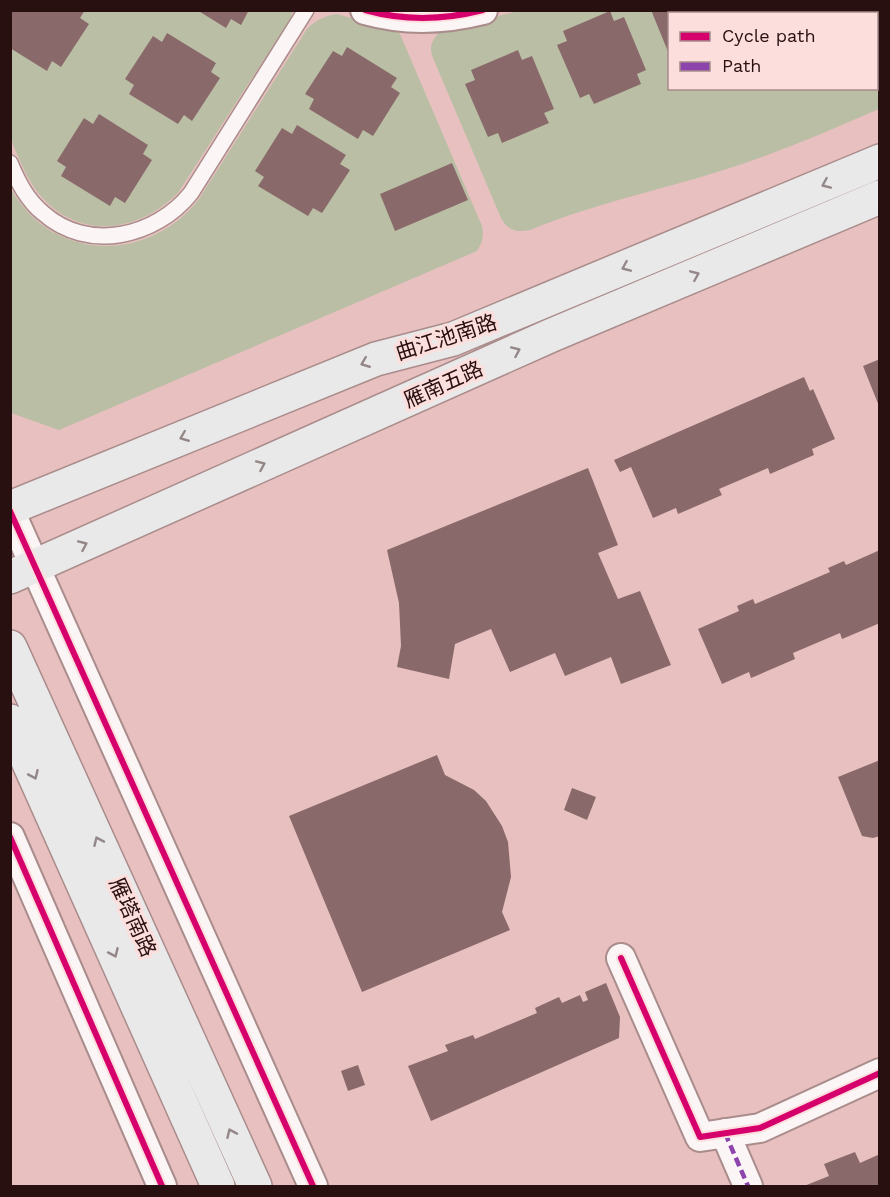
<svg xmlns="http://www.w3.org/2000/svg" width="890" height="1197" viewBox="0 0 890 1197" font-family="'Work Sans','Noto Sans SC',sans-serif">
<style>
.green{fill:#babea4;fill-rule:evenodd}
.building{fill:#8a696b}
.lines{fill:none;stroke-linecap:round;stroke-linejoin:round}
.service-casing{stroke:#a98c8b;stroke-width:18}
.minor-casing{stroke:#a98c8b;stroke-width:32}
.secondary-casing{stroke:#a98c8b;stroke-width:36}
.service{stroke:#fbf6f5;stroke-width:15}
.minor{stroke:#fbf6f5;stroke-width:28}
.secondary{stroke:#eae9ea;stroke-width:33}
.quiet{stroke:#8e44ad;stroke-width:4.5;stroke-dasharray:9 4.5;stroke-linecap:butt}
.cycleway-casing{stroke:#fcdedd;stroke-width:10}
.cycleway{stroke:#d6006c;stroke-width:6}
.oneway{stroke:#938788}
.labels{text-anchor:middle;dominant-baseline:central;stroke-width:6;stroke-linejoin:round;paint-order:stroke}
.street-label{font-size:21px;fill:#280f10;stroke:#fcdedd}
</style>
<rect width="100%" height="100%" fill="#e7c0bf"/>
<!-- green -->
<path class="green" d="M 10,11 L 293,11 L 290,19 L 178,193 C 125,245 52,236 22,165 C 18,156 12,145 11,135 C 9,121 11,107 11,93 C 11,66 11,38 10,11 Z
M 518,11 L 879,11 L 879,109 C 833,129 787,149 739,165 C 670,188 598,202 530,230 C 517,233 507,230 501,218 L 433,58 C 428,46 433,39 441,30 ZM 670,14 L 876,14 L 876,88 L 670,88 Z
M 337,14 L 395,30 L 400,34 L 482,226 C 484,237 482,243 477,251 L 59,430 L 11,413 L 10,187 C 51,263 148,264 199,199 L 307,29 C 316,20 324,16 337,14 Z"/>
<!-- building -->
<path class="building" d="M 10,10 L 85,10 L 80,18 L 89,24 L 61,67 L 52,61 L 47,71 L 10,48 Z
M 197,10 L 249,10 L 241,25 L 231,19 L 226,28 Z
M 651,10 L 730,10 L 731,14 L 670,14 L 669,54 Z
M 610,11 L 614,21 L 624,17 L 646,70 L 637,74 L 641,84 L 594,104 L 589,94 L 580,98 L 557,45 L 567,41 L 563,31 Z
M 760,11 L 813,11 L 806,14 L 761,14 Z
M 167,33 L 216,63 L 211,72 L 220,78 L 192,121 L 184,115 L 178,124 L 129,94 L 134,85 L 125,79 L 153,36 L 162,42 Z
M 347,47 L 397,78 L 391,87 L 400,93 L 373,136 L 363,130 L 358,139 L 309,109 L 314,99 L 305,94 L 333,51 L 342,56 Z
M 518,50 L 522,60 L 532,56 L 554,109 L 544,113 L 549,123 L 502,143 L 498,133 L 488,137 L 465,84 L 475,80 L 471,70 Z
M 99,114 L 148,145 L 143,154 L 152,160 L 125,203 L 115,197 L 110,206 L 61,176 L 66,167 L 57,161 L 84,118 L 93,124 Z
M 297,125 L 346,155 L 340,164 L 350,170 L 322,213 L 313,208 L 308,216 L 258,186 L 264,177 L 255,171 L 282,128 L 292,134 Z
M 452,163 L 468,200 L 395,231 L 380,194 Z
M 880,359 L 880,406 L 879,406 L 863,366 Z
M 804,377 L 810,391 L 813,389 L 835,439 L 812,449 L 814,455 L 770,474 L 768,468 L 719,489 L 722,495 L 678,514 L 676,508 L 653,518 L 631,467 L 620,472 L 614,460 Z
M 588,468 L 618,545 L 598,553 L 618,599 L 640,591 L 671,665 L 621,684 L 611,657 L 565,676 L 555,653 L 510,672 L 491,629 L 455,644 L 449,679 L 397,667 L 401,646 L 399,603 L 387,550 Z
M 880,550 L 880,623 L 842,639 L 840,633 L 793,653 L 795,659 L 751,678 L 749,672 L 722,684 L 698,629 L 739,611 L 737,606 L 753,599 L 755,604 L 830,572 L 828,568 L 844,561 L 846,565 Z
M 437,755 L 445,775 L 474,790 L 486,801 L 502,826 L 508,842 L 511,877 L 502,912 L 510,930 L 362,992 L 289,816 Z
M 880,760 L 880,836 L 873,838 L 862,836 L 838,777 Z
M 572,788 L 596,797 L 587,820 L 564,810 Z
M 606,983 L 620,1017 L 619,1038 L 431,1121 L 408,1066 L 448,1051 L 445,1045 L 453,1042 L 473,1035 L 475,1039 L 537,1013 L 535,1008 L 559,997 L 562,1003 L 580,995 L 583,1002 L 588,1000 L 585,992 Z
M 358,1065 L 365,1085 L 348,1091 L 341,1071 Z
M 855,1152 L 860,1163 L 880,1154 L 880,1186 L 804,1186 L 829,1176 L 824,1164 Z"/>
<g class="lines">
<defs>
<path id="service" d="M 10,163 C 18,182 27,200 43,213 C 88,253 156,237 191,193 L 306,10"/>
<path id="minor" d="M 365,10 C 404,21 444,20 483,10
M 10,511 L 313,1186
M 10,837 L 162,1186
M 621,958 L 700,1137 L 760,1128 L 880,1073
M 725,1133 L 748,1186"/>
<path id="secondary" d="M 10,508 L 376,359 L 453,339 L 880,161
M 10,577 L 552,335 L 880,197
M 10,647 L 255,1186
M 10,721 L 218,1186"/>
</defs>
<!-- service casing -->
<use href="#service" class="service-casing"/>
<!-- minor casing -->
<use href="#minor" class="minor-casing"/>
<!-- secondary casing -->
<use href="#secondary" class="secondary-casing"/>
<!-- service -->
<use href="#service" class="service"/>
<!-- minor -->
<use href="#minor" class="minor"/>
<!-- secondary -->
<use href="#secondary" class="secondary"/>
<!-- quiet -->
<path class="quiet" d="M 725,1133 L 748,1186"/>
<defs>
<path id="cycleway" d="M 365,10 C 404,21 444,20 483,10
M 10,511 L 313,1186
M 10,837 L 162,1186
M 621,958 L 700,1137 L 760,1128 L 880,1073"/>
</defs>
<!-- cycleway casing -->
<use href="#cycleway" class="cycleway-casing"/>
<!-- cycleway -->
<use href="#cycleway" class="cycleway"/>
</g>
<!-- one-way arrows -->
<defs><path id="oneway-chevron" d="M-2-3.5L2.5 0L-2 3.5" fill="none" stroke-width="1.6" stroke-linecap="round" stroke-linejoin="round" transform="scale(1.5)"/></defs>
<g class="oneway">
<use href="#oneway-chevron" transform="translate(826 184) rotate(157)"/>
<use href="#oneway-chevron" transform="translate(626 267) rotate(157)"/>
<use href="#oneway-chevron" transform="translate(695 275) rotate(-23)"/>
<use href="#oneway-chevron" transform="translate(516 351) rotate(-24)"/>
<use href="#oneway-chevron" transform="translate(365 363) rotate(158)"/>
<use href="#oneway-chevron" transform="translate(184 437) rotate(158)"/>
<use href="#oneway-chevron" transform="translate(261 465) rotate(-24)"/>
<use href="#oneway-chevron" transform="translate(83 545) rotate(-24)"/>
<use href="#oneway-chevron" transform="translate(34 775) rotate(66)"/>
<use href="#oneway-chevron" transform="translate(98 841) rotate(-114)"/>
<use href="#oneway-chevron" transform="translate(114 953) rotate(66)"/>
<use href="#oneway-chevron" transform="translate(231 1133) rotate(-114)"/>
</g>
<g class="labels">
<!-- street labels -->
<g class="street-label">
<text transform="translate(446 337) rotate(-18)">曲江池南路</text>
<text transform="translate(443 384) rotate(-24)">雁南五路</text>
<text transform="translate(133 917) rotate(66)">雁塔南路</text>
</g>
</g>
<!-- border -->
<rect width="890" height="1197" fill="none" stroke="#280f10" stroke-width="24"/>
<!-- legend -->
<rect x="668" y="12" width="210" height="78" fill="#fcdedd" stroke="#a78b8b" stroke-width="1.5"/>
<rect x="680" y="32" width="30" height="9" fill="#d6006c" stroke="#a78b8b" stroke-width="1.5"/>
<text x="722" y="42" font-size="18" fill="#280f10">Cycle path</text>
<rect x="680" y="62" width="30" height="9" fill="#8e44ad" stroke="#a78b8b" stroke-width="1.5"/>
<text x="722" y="72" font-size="18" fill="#280f10">Path</text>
</svg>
